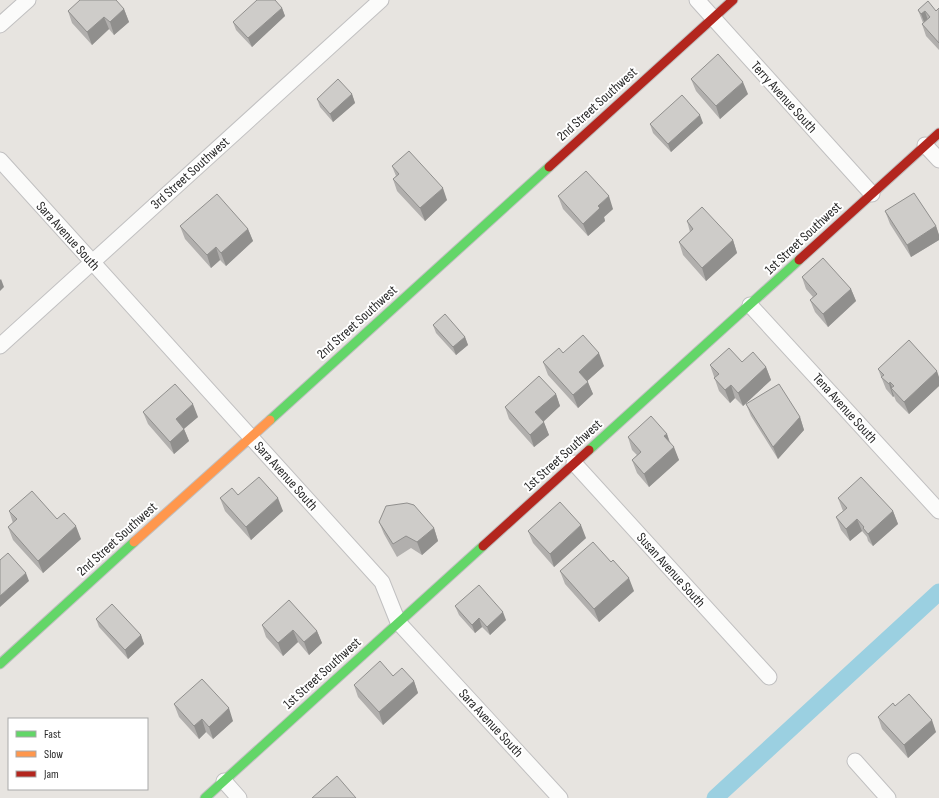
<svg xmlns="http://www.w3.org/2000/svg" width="939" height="798" viewBox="0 0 939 798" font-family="'Sofia Sans Condensed',sans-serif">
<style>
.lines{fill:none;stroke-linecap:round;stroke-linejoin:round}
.canal{stroke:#9bd0e1;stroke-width:17}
.street-casing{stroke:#c1c0c1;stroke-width:17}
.fast-casing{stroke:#c1c0c1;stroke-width:11}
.slow-casing{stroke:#c1c0c1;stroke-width:11}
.jam-casing{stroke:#c1c0c1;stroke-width:11}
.street{stroke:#fbfbfa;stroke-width:15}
.fast{stroke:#63d668;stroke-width:9}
.slow{stroke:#ff974d;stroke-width:9}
.jam{stroke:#b3261e;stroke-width:9}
.wall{fill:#b1afad}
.shaded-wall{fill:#908f8d}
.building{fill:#ceccc9;stroke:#908f8d}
.labels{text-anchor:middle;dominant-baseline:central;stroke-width:4;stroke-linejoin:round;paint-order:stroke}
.street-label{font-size:14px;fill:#292929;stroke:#fff}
</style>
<rect width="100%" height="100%" fill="#e7e4e0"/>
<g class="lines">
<!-- canal -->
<path class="canal" d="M 715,798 L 939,592"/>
<defs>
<path id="street" d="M 697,0 L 872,194
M 0,25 L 28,0
M 925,145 L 939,160
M 0,160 L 382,582 L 398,622 L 560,798
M 750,305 L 939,511
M 0,346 L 381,0
M 574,463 L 769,677
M 855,761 L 888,798
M 224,781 L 239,798"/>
<path id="fast" d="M 270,420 L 549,167
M 589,450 L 799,260
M 0,664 L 134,542
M 205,798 L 483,546"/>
<path id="slow" d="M 134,542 L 270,420"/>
<path id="jam" d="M 549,167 L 733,0
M 799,260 L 939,133
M 483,546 L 589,450"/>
</defs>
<!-- street casing -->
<use href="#street" class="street-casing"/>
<!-- fast casing -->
<use href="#fast" class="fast-casing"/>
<!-- slow casing -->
<use href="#slow" class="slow-casing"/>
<!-- jam casing -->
<use href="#jam" class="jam-casing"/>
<!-- street -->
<use href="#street" class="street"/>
<!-- fast -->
<use href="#fast" class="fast"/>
<!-- slow -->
<use href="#slow" class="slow"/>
<!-- jam -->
<use href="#jam" class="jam"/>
</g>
<!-- wall -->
<path class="wall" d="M 282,8 L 285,16 L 252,47 L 236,30 L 233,22 Z
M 939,8 L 939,50 L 926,36 L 922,24 L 923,23 L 918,10 L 936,11 Z
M 124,9 L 129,22 L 114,35 L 109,29 L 92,45 L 72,23 L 68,11 Z
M 691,79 L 748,94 L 720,119 L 696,91 Z
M 352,94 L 355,103 L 333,122 L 320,107 L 317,99 Z
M 703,123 L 671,152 L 653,133 L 650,124 Z
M 392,166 L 447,200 L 425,221 L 397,191 L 393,179 L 396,176 Z
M 558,196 L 613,209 L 604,217 L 605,221 L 588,236 L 563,209 Z
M 885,211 L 936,226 L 939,235 L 939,240 L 911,257 L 890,224 Z
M 687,221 L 733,240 L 737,253 L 706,281 L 683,255 L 679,242 L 690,232 Z
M 180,226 L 248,229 L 253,241 L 226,266 L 220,260 L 211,268 L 185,239 Z
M 802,277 L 851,289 L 856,301 L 828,327 L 815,312 L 810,300 L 813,297 L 806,289 Z
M 433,325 L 465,337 L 468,345 L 456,355 L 436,333 Z
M 563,353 L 604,366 L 587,381 L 593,394 L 578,408 L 548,375 L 543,362 Z
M 742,362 L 766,367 L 771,380 L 743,406 L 735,398 L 730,403 L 719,391 L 710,365 Z
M 878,369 L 939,377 L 939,386 L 909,414 L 896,401 L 894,396 L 893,397 L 886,389 Z
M 556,394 L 560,406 L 543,421 L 549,435 L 534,447 L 509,419 L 505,407 Z
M 746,404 L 800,417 L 804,430 L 778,459 L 751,416 Z
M 143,412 L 198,417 L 184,429 L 189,441 L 174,454 L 148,424 Z
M 667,434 L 670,442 L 679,460 L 649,487 L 637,473 L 632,460 L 637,455 L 632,450 L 628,437 Z
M 238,495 L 283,511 L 251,540 L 225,511 L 220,498 Z
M 838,498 L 893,511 L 898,524 L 873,546 L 868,541 L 867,537 L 862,531 L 850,541 L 841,530 L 836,517 L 843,511 Z
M 9,511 L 57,519 L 81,539 L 43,573 L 13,540 L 8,527 L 13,523 Z
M 379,522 L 434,528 L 438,541 L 422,555 L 411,548 L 397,557 L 384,534 Z
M 528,531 L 586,538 L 554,567 L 533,543 Z
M 560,571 L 634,591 L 599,622 L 565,584 Z
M 455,606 L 506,620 L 490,635 L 482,627 L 475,633 L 459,615 Z
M 96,619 L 141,635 L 144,644 L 128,659 L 99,627 Z
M 262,625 L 317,631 L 322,643 L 309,655 L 298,642 L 283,656 L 266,637 Z
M 393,676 L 414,681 L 418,693 L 383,725 L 358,697 L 354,685 Z
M 174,704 L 233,721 L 213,739 L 206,732 L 199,739 L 179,717 Z
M 895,706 L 936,732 L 908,758 L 882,729 L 878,717 Z"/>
<!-- shaded-wall -->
<path class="shaded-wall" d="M 282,8 L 285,16 L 252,47 L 248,38 Z
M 124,9 L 129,22 L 114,35 L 110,22 Z
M 925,11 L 929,24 L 926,27 L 921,14 Z
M 104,17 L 109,29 L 92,45 L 87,32 Z
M 743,82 L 748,94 L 720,119 L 716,106 Z
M 352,94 L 355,103 L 333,122 L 330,114 Z
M 700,115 L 703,123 L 671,152 L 668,144 Z
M 443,188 L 447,200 L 425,221 L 420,208 Z
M 609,196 L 613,209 L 604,217 L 605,221 L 588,236 L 583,224 L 598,206 Z
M 936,226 L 939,235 L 939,240 L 911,257 L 907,245 Z
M 248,229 L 253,241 L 226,266 L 221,253 Z
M 733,240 L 737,253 L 706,281 L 702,268 Z
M 216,247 L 220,260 L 211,268 L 207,255 Z
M 1,279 L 4,287 L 0,291 L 0,280 Z
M 851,289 L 856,301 L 828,327 L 823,314 Z
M 465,337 L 468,345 L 456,355 L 453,347 Z
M 599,353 L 604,366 L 584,384 L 579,372 Z
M 766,367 L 771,380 L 743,406 L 738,393 Z
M 937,371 L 939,377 L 939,386 L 909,414 L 904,402 Z
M 588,382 L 593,394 L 578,408 L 573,395 Z
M 890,382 L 893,390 L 891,388 L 894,396 L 893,397 L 889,384 Z
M 731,385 L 735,398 L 730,403 L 725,390 Z
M 556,394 L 560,406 L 540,425 L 535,412 Z
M 193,404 L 198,417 L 180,432 L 176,419 Z
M 800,417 L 804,430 L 778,459 L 773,447 Z
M 544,422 L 549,435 L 534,447 L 530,435 Z
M 184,429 L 189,441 L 174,454 L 170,442 Z
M 667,434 L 671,447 L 664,436 Z
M 674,447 L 679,460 L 649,487 L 644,474 Z
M 278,498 L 283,511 L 251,540 L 246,527 Z
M 893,511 L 898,524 L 873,546 L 868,534 Z
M 857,519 L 862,531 L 850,541 L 846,529 Z
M 581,525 L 586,538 L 554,567 L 550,554 Z
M 76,526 L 81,539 L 43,573 L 38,561 Z
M 434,528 L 438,541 L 422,555 L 417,542 Z
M 26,573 L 29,581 L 0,607 L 0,596 Z
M 629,578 L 634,591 L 599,622 L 594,609 Z
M 503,612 L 506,620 L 490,635 L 487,627 Z
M 479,618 L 482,627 L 475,633 L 472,625 Z
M 293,630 L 298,642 L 283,656 L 278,643 Z
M 317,631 L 322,643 L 309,655 L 304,642 Z
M 141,635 L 144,644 L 128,659 L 125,650 Z
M 414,681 L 418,693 L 383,725 L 379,712 Z
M 229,708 L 233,721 L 213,739 L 209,727 Z
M 202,719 L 206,732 L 199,739 L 194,726 Z
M 932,720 L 936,732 L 908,758 L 904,745 Z"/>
<!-- building -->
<path class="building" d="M 80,0 L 116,0 L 124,9 L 110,22 L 104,17 L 87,32 L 68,11 Z
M 257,0 L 275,0 L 282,8 L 248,38 L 233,22 Z
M 928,1 L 936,11 L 939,8 L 939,43 L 922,24 L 930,17 L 925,11 L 921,14 L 918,10 Z
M 718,54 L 743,82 L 716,106 L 691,79 Z
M 338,79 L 352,94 L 330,114 L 317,99 Z
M 682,95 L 700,115 L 668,144 L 650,124 Z
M 409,151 L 443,188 L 420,208 L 393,179 L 399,174 L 392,166 Z
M 586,171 L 609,196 L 598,206 L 600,208 L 583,224 L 558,196 Z
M 914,193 L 936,226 L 907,245 L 885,211 Z
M 217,194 L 248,229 L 221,253 L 216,247 L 207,255 L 180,226 Z
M 702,207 L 733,240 L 702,268 L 679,242 L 693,229 L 687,221 Z
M 823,258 L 851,289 L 823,314 L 810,300 L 817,294 L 802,277 Z
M 445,314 L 465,337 L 453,347 L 433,325 Z
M 583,335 L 599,353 L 579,372 L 588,382 L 573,395 L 543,362 L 559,348 L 563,353 Z
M 909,340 L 937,371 L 904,402 L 891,388 L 894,386 L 890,382 L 889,384 L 881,377 L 884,375 L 878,369 Z
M 729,348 L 742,362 L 753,352 L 766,367 L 738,393 L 731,385 L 725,390 L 714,378 L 719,374 L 710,365 Z
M 539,376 L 556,394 L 535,412 L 544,422 L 530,435 L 505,407 Z
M 175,384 L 193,404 L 176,419 L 184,429 L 170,442 L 143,412 Z
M 779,384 L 800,417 L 773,447 L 746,404 Z
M 651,416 L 667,434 L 664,436 L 674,447 L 644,474 L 632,460 L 641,452 L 628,437 Z
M 259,477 L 278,498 L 246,527 L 220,498 L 232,488 L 238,495 Z
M 861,477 L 893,511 L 868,534 L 863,528 L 864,527 L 857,519 L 846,529 L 836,517 L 847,508 L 838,498 Z
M 32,491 L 57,519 L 64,513 L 76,526 L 38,561 L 8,527 L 17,519 L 9,511 Z
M 560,502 L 581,525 L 550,554 L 528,531 Z
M 407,503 L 414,505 L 434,528 L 417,542 L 406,536 L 393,544 L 379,522 L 386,506 Z
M 593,542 L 611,562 L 613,560 L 629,578 L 594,609 L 560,571 Z
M 8,553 L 26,573 L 0,596 L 0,560 Z
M 479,585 L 503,612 L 487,627 L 479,618 L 472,625 L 455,606 Z
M 289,600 L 317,631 L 304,642 L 293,630 L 278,643 L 262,625 Z
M 112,604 L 141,635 L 125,650 L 96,619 Z
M 380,661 L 393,676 L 402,668 L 414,681 L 379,712 L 354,685 Z
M 202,679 L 229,708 L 209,727 L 202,719 L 194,726 L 174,704 Z
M 909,694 L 932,720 L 904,745 L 878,717 L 893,703 L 895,706 Z
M 337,776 L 356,798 L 312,798 Z"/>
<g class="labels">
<!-- street labels -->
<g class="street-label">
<text transform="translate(784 97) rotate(48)">Terry Avenue South</text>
<text transform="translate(597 104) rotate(-42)">2nd Street Southwest</text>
<text transform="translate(190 173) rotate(-42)">3rd Street Southwest</text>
<text transform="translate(68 236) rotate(48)">Sara Avenue South</text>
<text transform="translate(803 238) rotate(-43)">1st Street Southwest</text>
<text transform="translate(357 322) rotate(-42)">2nd Street Southwest</text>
<text transform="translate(845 408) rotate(48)">Tena Avenue South</text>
<text transform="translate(563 455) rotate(-42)">1st Street Southwest</text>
<text transform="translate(286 476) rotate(48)">Sara Avenue South</text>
<text transform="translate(117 539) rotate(-42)">2nd Street Southwest</text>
<text transform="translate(671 570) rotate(48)">Susan Avenue South</text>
<text transform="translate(322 673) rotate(-42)">1st Street Southwest</text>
<text transform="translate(491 723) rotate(47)">Sara Avenue South</text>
</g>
</g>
<!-- legend -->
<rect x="8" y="718" width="140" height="72" fill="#ffffff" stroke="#a9a9a9"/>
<rect x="16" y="731" width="20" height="6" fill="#63d668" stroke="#a9a9a9"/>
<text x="44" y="738" font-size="12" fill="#292929">Fast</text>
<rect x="16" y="751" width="20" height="6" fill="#ff974d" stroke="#a9a9a9"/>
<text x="44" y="758" font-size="12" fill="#292929">Slow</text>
<rect x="16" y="771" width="20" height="6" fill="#b3261e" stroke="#a9a9a9"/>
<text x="44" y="778" font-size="12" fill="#292929">Jam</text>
</svg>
